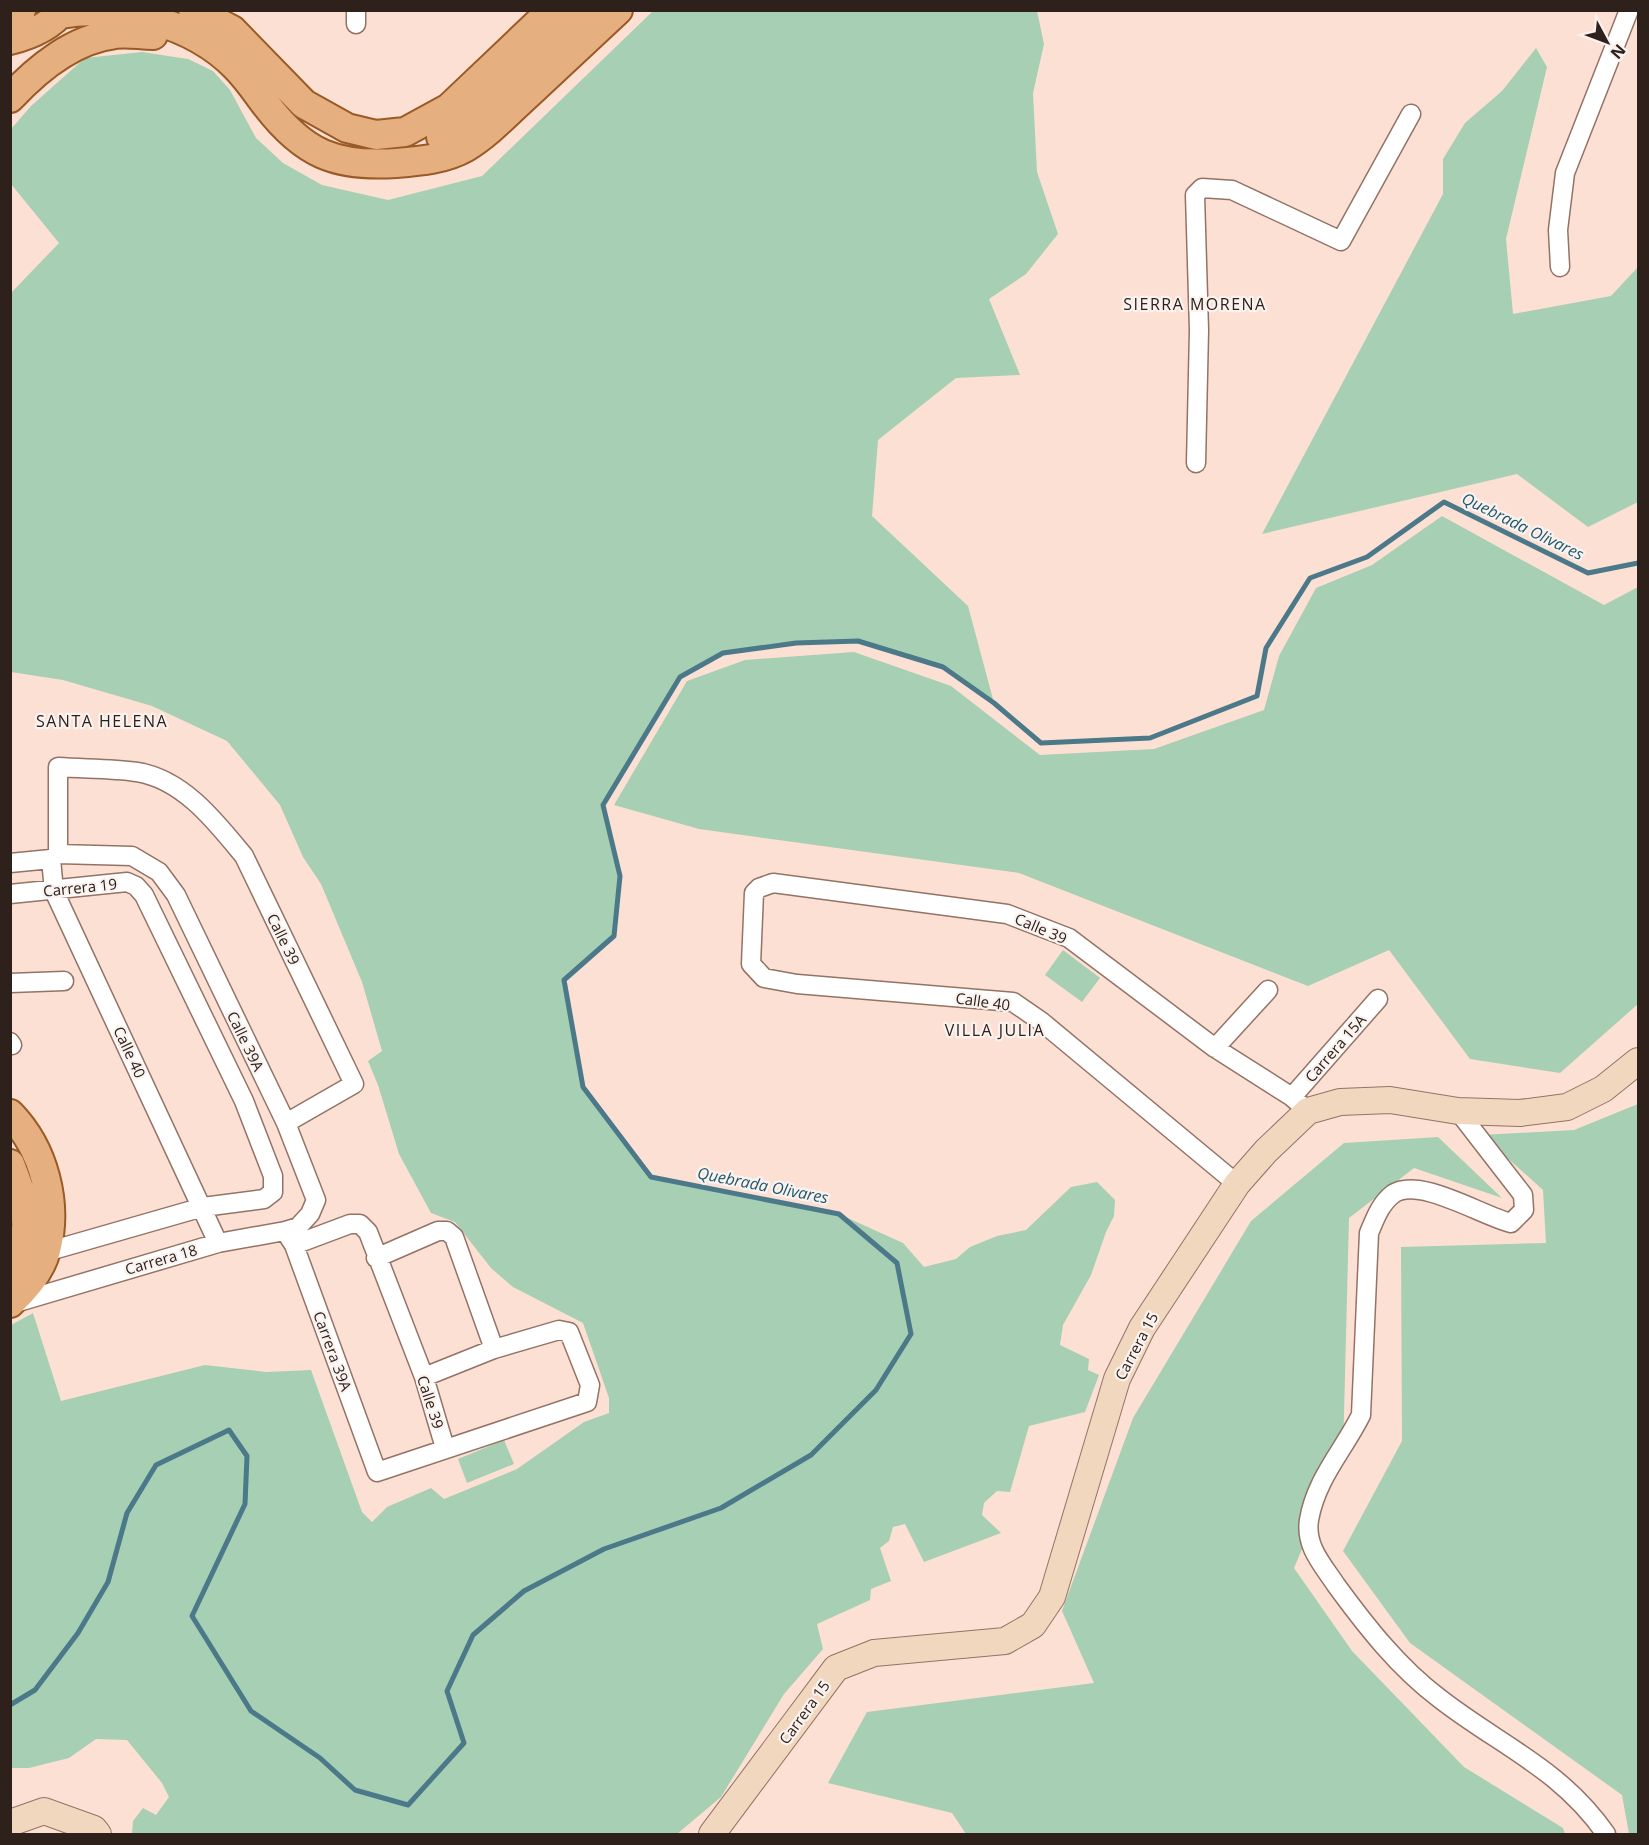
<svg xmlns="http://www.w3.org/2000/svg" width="1649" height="1845" viewBox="0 0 1649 1845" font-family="'Open Sans',sans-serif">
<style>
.green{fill:#a7cfb3}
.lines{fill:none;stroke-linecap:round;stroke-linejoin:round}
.stream{stroke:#4b798a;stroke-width:5}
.street-casing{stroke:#937365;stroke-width:21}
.secondary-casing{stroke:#937365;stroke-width:28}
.primary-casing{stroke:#9a5a25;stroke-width:32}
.street{stroke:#fff;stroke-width:18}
.secondary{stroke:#f2d7bf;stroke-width:26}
.primary{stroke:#e5af80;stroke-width:28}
.labels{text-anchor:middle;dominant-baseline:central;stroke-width:4.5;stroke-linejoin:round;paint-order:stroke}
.street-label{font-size:15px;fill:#2e201b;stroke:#faf2ef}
.neighbourhood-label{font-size:16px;letter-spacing:1.5px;fill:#2e201b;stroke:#faf2ef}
.water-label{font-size:16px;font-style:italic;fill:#1e586c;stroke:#faf2ef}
</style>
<rect width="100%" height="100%" fill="#fde0d4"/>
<!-- green -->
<path class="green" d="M 654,10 L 1037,11 L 1044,44 L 1033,93 L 1037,172 L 1058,234 L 1026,274 L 989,299 L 1020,375 L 956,378 L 878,440 L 872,516 L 968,606 L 994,703 L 943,667 L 858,641 L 796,643 L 723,653 L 680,677 L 603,805 L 620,876 L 614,936 L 564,980 L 583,1087 L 651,1177 L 839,1214 L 903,1243 L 924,1267 L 956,1259 L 970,1247 L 997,1236 L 1026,1230 L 1071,1187 L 1097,1182 L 1115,1200 L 1114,1216 L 1106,1232 L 1091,1275 L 1063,1325 L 1060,1345 L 1089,1359 L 1088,1370 L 1099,1375 L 1085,1412 L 1029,1426 L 1010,1492 L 997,1491 L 984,1503 L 982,1515 L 1001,1533 L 924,1562 L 905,1524 L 893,1527 L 889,1541 L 880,1548 L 891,1581 L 871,1589 L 870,1600 L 817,1624 L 823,1649 L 784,1694 L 721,1797 L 677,1834 L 132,1834 L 133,1821 L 143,1808 L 156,1815 L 169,1797 L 162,1783 L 127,1740 L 96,1739 L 69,1758 L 29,1768 L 11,1768 L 11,1325 L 33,1313 L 61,1401 L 205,1365 L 266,1372 L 311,1370 L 362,1512 L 372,1522 L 387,1507 L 431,1488 L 444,1499 L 517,1469 L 584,1422 L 609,1413 L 609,1398 L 583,1323 L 513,1287 L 491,1268 L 455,1222 L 431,1213 L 399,1154 L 378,1085 L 368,1061 L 382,1051 L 362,982 L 321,884 L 303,857 L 280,805 L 227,741 L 152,706 L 63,680 L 11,672 L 11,293 L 59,243 L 11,184 L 11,129 L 31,106 L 85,58 L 142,52 L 188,59 L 213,71 L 230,90 L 256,138 L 283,163 L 322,185 L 388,200 L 482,176 Z
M 1536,48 L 1547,67 L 1506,239 L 1513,314 L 1611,296 L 1638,267 L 1638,502 L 1588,527 L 1517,474 L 1262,534 L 1443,194 L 1443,159 L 1465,123 L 1502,91 Z
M 1442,516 L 1604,605 L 1638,587 L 1638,1004 L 1560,1073 L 1470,1059 L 1389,950 L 1308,986 L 1019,873 L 699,829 L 614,805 L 687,681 L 745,660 L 854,652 L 951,686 L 1040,755 L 1154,749 L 1264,710 L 1279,656 L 1316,588 L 1372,565 Z
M 1063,950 L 1100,978 L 1082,1002 L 1045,975 Z
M 1638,1104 L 1638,1834 L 1629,1834 L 1622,1795 L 1410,1643 L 1343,1551 L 1402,1441 L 1401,1247 L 1546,1243 L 1543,1190 L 1482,1135 L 1574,1130 Z
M 1438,1137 L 1502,1198 L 1414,1168 L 1349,1218 L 1343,1453 L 1294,1568 L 1352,1651 L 1464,1767 L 1563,1828 L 1565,1834 L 966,1834 L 952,1813 L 828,1783 L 867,1712 L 1094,1683 L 1062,1611 L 1133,1418 L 1251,1221 L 1344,1143 Z
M 504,1440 L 514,1464 L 467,1483 L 458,1459 Z"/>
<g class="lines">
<!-- stream -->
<path class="stream" d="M 10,1705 L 35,1690 L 78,1633 L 108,1582 L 127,1513 L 156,1465 L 229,1430 L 247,1456 L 245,1504 L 192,1616 L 251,1711 L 320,1758 L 355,1790 L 408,1805 L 464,1743 L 447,1691 L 473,1635 L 524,1591 L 604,1549 L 721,1508 L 811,1455 L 876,1390 L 911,1334 L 897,1263 L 839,1214 L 651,1177 L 583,1087 L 564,980 L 614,936 L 620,876 L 603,805 L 680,677 L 723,653 L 796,643 L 858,641 L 943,667 L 994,703 L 1041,743 L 1150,738 L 1257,696 L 1266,648 L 1310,578 L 1367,557 L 1444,502 L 1588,573 L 1638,563"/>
<defs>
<path id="street" d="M 356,24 L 356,10
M 1560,267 L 1558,230 L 1565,173 L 1629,10
M 1196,463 L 1199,330 L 1195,195 L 1202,188 L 1232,190 L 1341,241 L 1411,114
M 58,854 L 58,767 C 84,769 111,768 137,772 C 183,779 216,822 244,856 L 354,1084 L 286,1123
M 51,859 L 54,891 L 218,1243
M 10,863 L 51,859 L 58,854 L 132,856 L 159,872 L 176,895 L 286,1123 L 316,1200 L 310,1214 L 298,1227 L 285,1231 L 218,1243 L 15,1303
M 10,894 L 127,882 L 136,886 L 144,895 L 244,1101 L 273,1176 L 273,1192 L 264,1199 L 203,1207 L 46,1252
M 10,983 L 64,981
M 10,1042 L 12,1045
M 1215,1048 L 1268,990
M 1292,1097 L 1378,999
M 1458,1111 L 1523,1195 L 1524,1210 L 1511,1223 C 1482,1216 1419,1176 1393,1194 C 1380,1204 1375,1219 1369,1233 L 1361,1415 C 1343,1451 1316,1479 1309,1520 C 1305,1546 1322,1564 1336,1585 C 1366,1626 1398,1667 1439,1698 C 1499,1745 1560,1768 1606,1834
M 1237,1184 L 1042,1022 L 1013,1002 L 797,984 L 764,978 L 751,964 L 754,893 L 759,888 L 773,883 L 1007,914 L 1069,938 L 1215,1048 L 1292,1097 L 1308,1111
M 285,1231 L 294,1245 L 377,1472 L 587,1402 L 590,1385 L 569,1332 L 559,1330 L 494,1349 L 424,1377
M 294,1245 L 350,1224 L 360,1224 L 368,1232 L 424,1377 L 445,1448
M 376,1258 L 438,1231 L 447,1231 L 454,1237 L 494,1349"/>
<path id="secondary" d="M 10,1823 L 44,1811 L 94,1829 L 98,1834
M 712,1834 L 836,1668 L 874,1653 L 1005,1641 L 1033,1625 L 1052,1597 L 1117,1379 L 1142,1328 L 1237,1184 L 1266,1151 L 1308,1111 L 1340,1102 L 1390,1100 L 1458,1111 L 1520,1113 L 1567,1107 L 1603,1089 L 1638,1061"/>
<path id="primary" d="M 193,10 L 232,30 L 304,104 L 347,128 L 376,135 L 405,132 L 449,108 L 552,10
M 60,14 C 119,3 194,24 236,67 C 248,79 257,93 267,106 C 304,154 336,167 396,163 C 421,161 445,159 466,147 C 489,133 508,112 528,94 C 558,66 588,38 618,10
M 10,18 L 21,10
M 10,40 C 30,35 50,27 63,10
M 10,98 C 38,68 73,39 115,34 C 127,32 141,35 153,35
M 441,137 L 487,102 L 586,10
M 10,1114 C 44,1149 58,1203 46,1250 C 41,1271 25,1289 10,1303
M 10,1164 C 23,1198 39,1236 10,1267"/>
</defs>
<!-- street casing -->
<use href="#street" class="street-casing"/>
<!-- secondary casing -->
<use href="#secondary" class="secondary-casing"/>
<!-- primary casing -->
<use href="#primary" class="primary-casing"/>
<!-- street -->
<use href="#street" class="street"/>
<!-- secondary -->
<use href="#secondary" class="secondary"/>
<!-- primary -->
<use href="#primary" class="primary"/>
</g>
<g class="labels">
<!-- street labels -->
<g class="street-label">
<text transform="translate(80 887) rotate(-6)">Carrera 19</text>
<text transform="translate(1041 928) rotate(23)">Calle 39</text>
<text transform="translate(284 939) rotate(64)">Calle 39</text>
<text transform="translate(983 1001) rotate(8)">Calle 40</text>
<text transform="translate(246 1041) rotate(64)">Calle 39A</text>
<text transform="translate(1335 1048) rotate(-49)">Carrera 15A</text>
<text transform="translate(130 1052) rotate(65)">Calle 40</text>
<text transform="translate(161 1259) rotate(-16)">Carrera 18</text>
<text transform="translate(1136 1346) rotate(-62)">Carrera 15</text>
<text transform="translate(333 1351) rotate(70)">Carrera 39A</text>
<text transform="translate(431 1402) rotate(72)">Calle 39</text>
<text transform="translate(804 1712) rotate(-54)">Carrera 15</text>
</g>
<!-- neighbourhood labels -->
<g class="neighbourhood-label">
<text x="1195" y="304">SIERRA MORENA</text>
<text x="102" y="721">SANTA HELENA</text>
<text x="995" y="1030">VILLA JULIA</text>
</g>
<!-- water labels -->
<g class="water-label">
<text transform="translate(1523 526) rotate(26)">Quebrada Olivares</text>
<text transform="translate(763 1185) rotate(11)">Quebrada Olivares</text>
</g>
</g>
<!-- border -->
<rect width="1649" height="1845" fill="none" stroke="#2e201b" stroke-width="24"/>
<!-- north arrow -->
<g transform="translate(1607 42) rotate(131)" stroke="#faf2ef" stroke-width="4.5" paint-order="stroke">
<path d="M0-4.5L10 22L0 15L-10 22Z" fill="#2e201b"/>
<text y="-9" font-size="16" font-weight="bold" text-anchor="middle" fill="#2e201b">N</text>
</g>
</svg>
